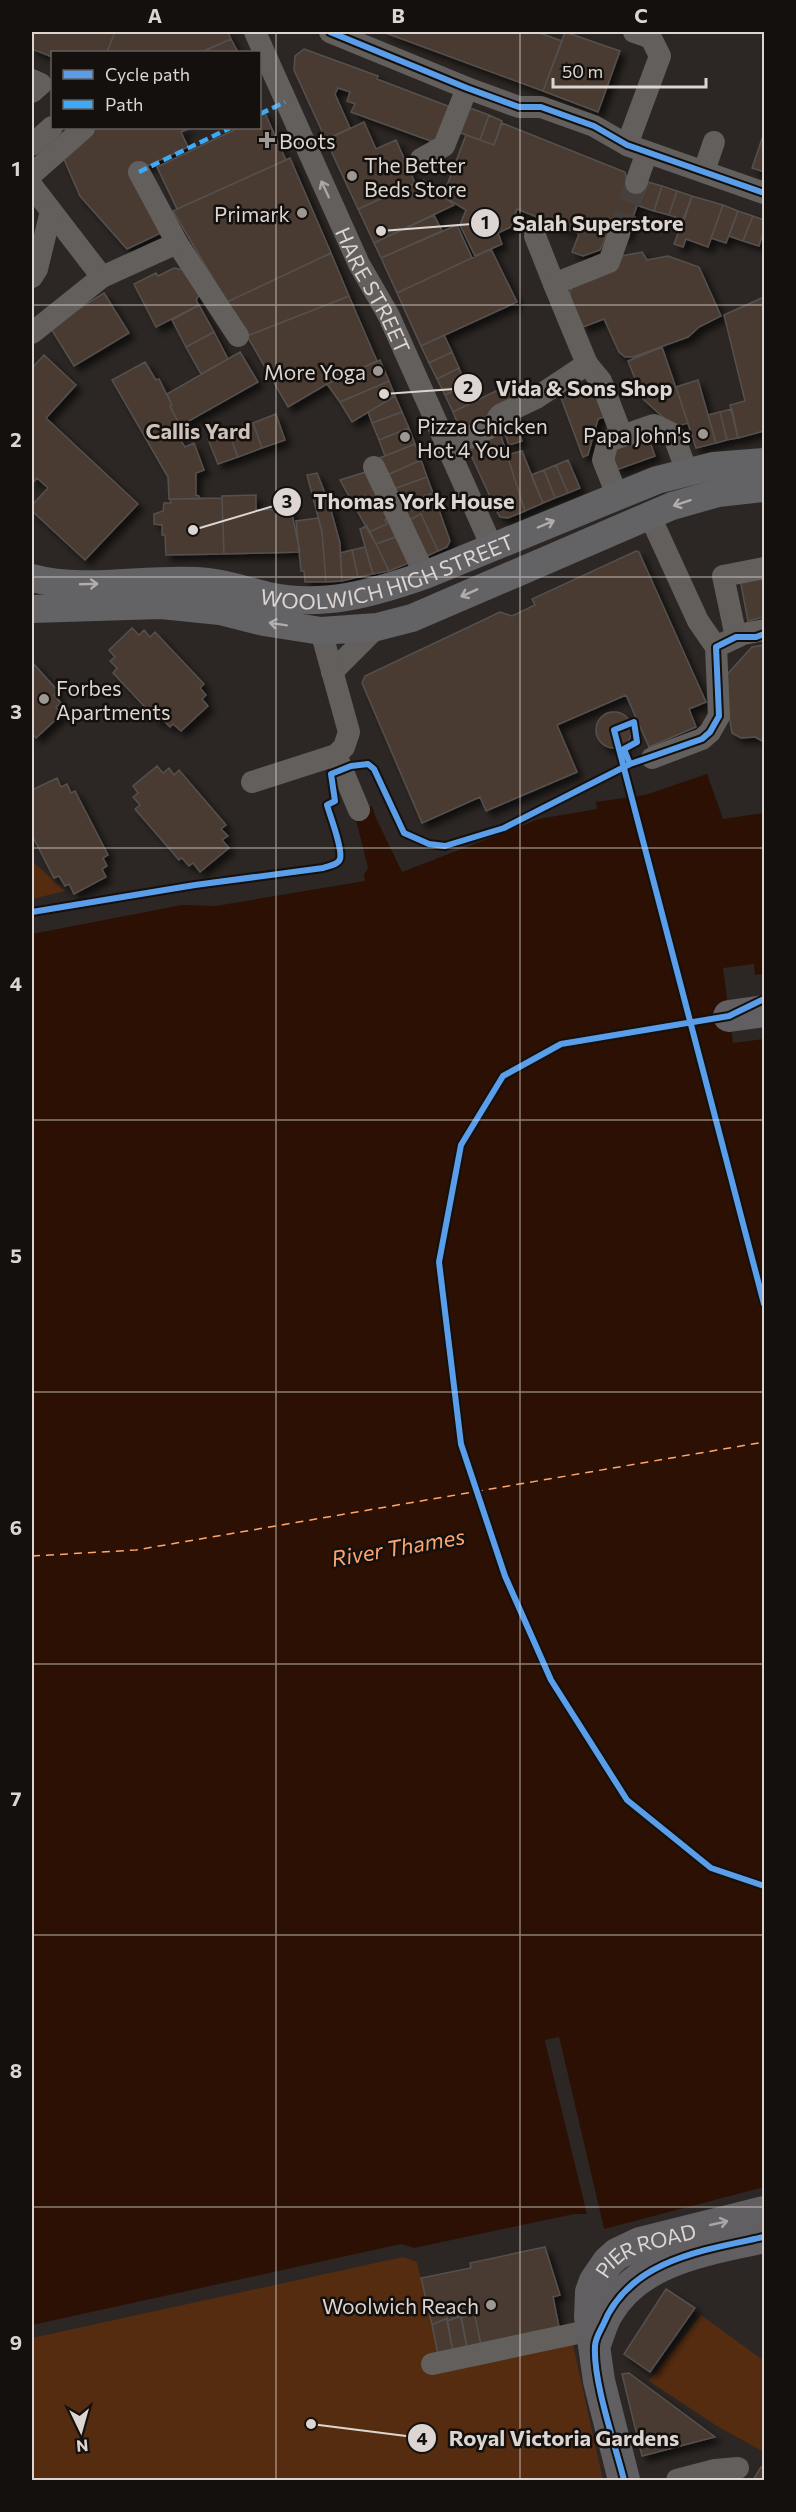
<svg xmlns="http://www.w3.org/2000/svg" width="796" height="2512" viewBox="0 0 796 2512" font-family="Commissioner,sans-serif">
<style>
.green{fill:#552c0f}
.water{fill:#2b1003}
.pier{fill:#2c2724}
.lines{fill:none;stroke-linecap:round;stroke-linejoin:round}
.ferry{stroke:#fea670;stroke-width:1.5;stroke-dasharray:8 6;stroke-linecap:butt}
.building{fill:#483b32;stroke:#55504e;stroke-width:1.5;filter:url(#shadow)}
.minor-tunnel{stroke:#46413e;stroke-width:22;stroke-dasharray:22 11;stroke-linecap:butt}
.minor{stroke:#635f5d;stroke-width:22}
.major{stroke:#636264;stroke-width:28}
.highway{stroke:#615f62;stroke-width:32}
.quiet{stroke:#3fa9f5;stroke-width:4.5;stroke-dasharray:9 4.5;stroke-linecap:butt}
.cycleway-casing{stroke:#14100e;stroke-width:10}
.cycleway{stroke:#5a9eea;stroke-width:6}
.oneway{stroke:#aca6a3}
.oneway2{stroke:#b2adac}
.oneway3{stroke:#aba6a5}
.grid{fill:none;stroke:#dcd5d2;stroke-width:1.5;stroke-opacity:0.55}
.poi-dot{fill:#9e9895;stroke:#14100e;stroke-width:2}
.labels{text-anchor:middle;dominant-baseline:central;stroke-width:5;stroke-linejoin:round;paint-order:stroke}
.poi-label{font-size:21px;fill:#dcd5d2;stroke:#14100e;text-anchor:start}
.street-label{font-size:21px;fill:#dcd5d2;stroke:#14100e}
.neighbourhood-label{font-size:22px;font-weight:bold;fill:#cec1ba;stroke:#14100e}
.water-label{font-size:22px;font-style:italic;fill:#fea670;stroke:#14100e}
.leader{fill:none;stroke:#dcd5d2;stroke-width:2}
.callout-dot{fill:#dcd5d2;stroke:#14100e;stroke-width:2}
.mark-label{font-size:18px;text-anchor:middle;font-weight:bold;fill:#111}
.callout-label{font-size:22px;text-anchor:middle;font-weight:bold;fill:#dcd5d2;stroke:#14100e;stroke-width:5;stroke-linejoin:round;paint-order:stroke}
.neatline{fill:none;stroke:#dcd5d2;stroke-width:2}
.grid-label{font-size:20px;text-anchor:middle;font-weight:bold;fill:#dcd5d2}
</style>
<defs>
<filter id="shadow"><feDropShadow dx="5.5" dy="5.5" stdDeviation="3" flood-color="#0009"/></filter>
</defs>
<rect width="100%" height="100%" fill="#2c2724"/>
<!-- green -->
<path class="green" d="M 32,861 L 65,891 L 32,899 Z
M 403,2257 L 417,2262 L 441,2367 L 572,2340 L 603,2480 L 32,2480 L 32,2338 Z
M 701,2315 L 764,2361 L 764,2452 L 717,2426 L 649,2381 Z"/>
<!-- water -->
<path class="water" d="M 707,774 L 723,819 L 764,813 L 764,2187 L 604,2229 L 559,2037 L 545,2041 L 587,2214 L 574,2214 L 414,2248 L 401,2244 L 32,2325 L 32,934 L 182,905 L 216,906 L 365,881 L 364,875 L 368,868 L 352,804 L 359,810 L 372,806 L 375,816 L 402,872 L 539,819 L 597,809 L 596,802 L 645,795 Z"/>
<!-- pier -->
<path class="pier" d="M 754,964 L 755,975 L 764,974 L 764,1039 L 733,1043 L 723,968 Z
M 559,2037 L 604,2229 L 600,2225 L 557,2041 L 549,2043 L 589,2216 L 587,2214 L 545,2040 Z"/>
<g class="lines">
<!-- ferry -->
<path class="ferry" d="M 713,1019 L 561,1044 L 503,1076 L 461,1145 L 439,1262 L 461,1444 L 505,1576 L 551,1680 L 627,1800 L 711,1868 L 764,1886
M 32,1556 L 136,1550 L 764,1442"/>
</g>
<!-- building -->
<path class="building" d="M 32,32 L 115,32 L 107,52 L 52,52 L 52,57 L 32,49 Z
M 115,32 L 228,32 L 231,39 L 201,52 L 107,52 Z
M 383,32 L 537,32 L 562,41 L 543,91 Z
M 565,32 L 620,51 L 598,112 L 543,91 Z
M 231,39 L 238,52 L 205,52 L 204,51 Z
M 304,49 L 378,76 L 377,79 L 453,108 L 439,144 L 351,112 L 355,104 L 347,101 L 350,92 L 338,88 L 335,94 L 350,128 L 326,140 L 294,70 L 295,56 Z
M 467,107 L 489,115 L 480,140 L 458,132 Z
M 264,111 L 286,160 L 177,209 L 157,167 L 234,130 L 234,128 L 260,128 L 260,113 Z
M 489,115 L 502,121 L 494,145 L 480,140 Z
M 364,122 L 376,149 L 396,140 L 415,183 L 358,209 L 326,140 Z
M 502,123 L 625,172 L 627,180 L 644,186 L 626,237 L 609,231 L 600,250 L 583,256 L 572,252 L 579,234 L 517,209 L 511,227 L 498,233 L 502,244 L 475,256 L 460,225 L 466,210 L 443,196 L 466,135 L 494,145 Z
M 96,128 L 191,128 L 181,132 L 188,147 L 132,173 L 161,233 L 127,249 L 80,196 L 63,157 Z
M 764,133 L 764,172 L 752,168 Z
M 290,158 L 331,253 L 227,302 L 173,211 Z
M 424,180 L 454,205 L 374,243 L 358,209 Z
M 648,182 L 662,186 L 654,211 L 639,206 Z
M 662,186 L 677,191 L 669,215 L 654,211 Z
M 677,191 L 692,196 L 684,220 L 669,215 Z
M 692,196 L 723,205 L 708,247 L 686,239 L 683,247 L 674,244 Z
M 723,205 L 738,211 L 726,243 L 711,238 Z
M 738,211 L 753,216 L 743,241 L 729,236 Z
M 434,215 L 442,231 L 381,258 L 374,243 Z
M 753,216 L 764,220 L 764,230 L 759,246 L 743,241 Z
M 457,225 L 472,258 L 397,293 L 381,258 Z
M 491,249 L 517,302 L 421,346 L 397,293 Z
M 642,252 L 647,260 L 668,256 L 699,267 L 721,316 L 699,327 L 688,337 L 633,357 L 625,357 L 619,352 L 604,319 L 583,327 L 570,298 L 570,292 L 572,287 L 616,257 Z
M 331,253 L 349,296 L 247,336 L 227,302 Z
M 174,268 L 184,270 L 199,295 L 196,300 L 199,305 L 156,327 L 134,284 L 156,273 L 158,276 Z
M 104,293 L 129,333 L 74,366 L 50,327 Z
M 349,296 L 377,361 L 327,384 L 288,407 L 247,336 Z
M 764,297 L 764,431 L 738,438 L 730,405 L 745,401 L 724,315 Z
M 199,305 L 214,332 L 186,347 L 172,320 Z
M 214,332 L 228,359 L 201,374 L 186,347 Z
M 444,335 L 452,352 L 429,363 L 421,346 Z
M 662,347 L 688,423 L 674,427 L 643,399 L 628,361 Z
M 240,352 L 258,382 L 180,426 L 170,406 L 172,405 L 167,394 Z
M 452,352 L 459,368 L 437,379 L 429,363 Z
M 44,355 L 76,385 L 46,418 L 138,504 L 85,560 L 32,511 L 32,505 L 48,488 L 37,478 L 32,484 L 32,368 Z
M 380,360 L 389,381 L 340,402 L 327,384 Z
M 145,362 L 156,380 L 159,379 L 172,405 L 170,406 L 180,426 L 174,430 L 185,447 L 194,443 L 204,470 L 196,473 L 196,495 L 199,496 L 200,499 L 169,499 L 168,477 L 112,380 Z
M 459,368 L 466,385 L 445,395 L 437,379 Z
M 698,380 L 716,443 L 696,448 L 676,387 Z
M 389,381 L 395,396 L 352,422 L 340,402 Z
M 599,383 L 610,415 L 598,419 L 588,455 L 583,457 L 561,398 Z
M 466,385 L 473,402 L 453,412 L 445,395 Z
M 506,386 L 513,401 L 489,412 L 490,416 L 465,430 L 460,429 L 453,412 Z
M 395,396 L 402,412 L 372,423 L 368,412 Z
M 732,409 L 738,438 L 727,440 L 720,412 Z
M 402,412 L 409,428 L 379,440 L 372,423 Z
M 720,412 L 727,440 L 716,443 L 708,415 Z
M 276,414 L 285,440 L 262,448 L 253,423 Z
M 253,423 L 262,448 L 238,457 L 228,431 Z
M 409,428 L 415,444 L 385,456 L 379,440 Z
M 518,429 L 522,441 L 509,445 L 505,434 Z
M 228,431 L 238,457 L 218,464 L 208,439 Z
M 500,433 L 525,511 L 508,518 L 500,517 L 498,514 L 470,453 L 474,446 Z
M 641,437 L 651,445 L 655,456 L 616,470 L 613,460 L 615,446 Z
M 415,444 L 421,460 L 385,476 L 377,459 Z
M 522,451 L 543,503 L 525,511 L 507,455 Z
M 421,460 L 427,477 L 391,490 L 385,476 Z
M 568,460 L 580,488 L 568,493 L 556,465 Z
M 556,465 L 568,493 L 555,498 L 544,470 Z
M 544,470 L 555,498 L 543,503 L 531,475 Z
M 369,471 L 394,515 L 385,520 L 387,524 L 369,532 L 340,480 Z
M 317,473 L 329,503 L 340,543 L 342,581 L 326,582 L 322,532 L 307,475 Z
M 427,477 L 433,493 L 399,506 L 391,490 Z
M 433,493 L 450,541 L 447,547 L 438,551 L 421,514 L 407,521 L 399,506 Z
M 256,495 L 256,510 L 291,509 L 300,552 L 224,554 L 222,496 Z
M 222,498 L 224,554 L 166,555 L 165,535 L 162,535 L 162,525 L 154,524 L 154,514 L 163,511 L 164,503 L 171,503 L 170,499 Z
M 421,514 L 438,551 L 423,558 L 407,521 Z
M 394,515 L 404,534 L 376,544 L 369,532 L 387,524 L 385,520 Z
M 318,518 L 322,532 L 326,582 L 305,582 L 304,571 L 301,571 L 296,521 Z
M 367,526 L 376,544 L 389,571 L 373,574 L 360,529 Z
M 404,534 L 416,560 L 389,571 L 376,544 Z
M 365,547 L 373,574 L 358,577 L 352,550 Z
M 352,550 L 358,577 L 342,581 L 340,553 Z
M 636,551 L 639,552 L 706,702 L 689,709 L 696,727 L 649,747 L 626,695 L 557,725 L 577,772 L 486,811 L 480,797 L 422,823 L 362,683 L 365,676 L 500,612 L 512,616 L 535,605 L 532,599 Z
M 764,574 L 764,617 L 748,621 L 740,579 Z
M 132,628 L 139,635 L 144,630 L 150,637 L 155,632 L 204,684 L 200,688 L 206,695 L 202,699 L 208,706 L 181,731 L 173,724 L 170,727 L 162,719 L 159,722 L 113,673 L 117,668 L 110,661 L 115,657 L 109,650 Z
M 764,645 L 764,742 L 755,737 L 741,738 L 732,733 L 723,679 L 752,647 Z
M 32,662 L 58,691 L 54,695 L 61,703 L 56,707 L 62,714 L 36,738 L 32,733 Z
M596 730a18 18 0 1 1 36 0a18 18 0 1 1-36 0Z
M 157,766 L 163,773 L 169,768 L 174,775 L 179,770 L 226,825 L 221,829 L 228,836 L 222,840 L 229,848 L 200,872 L 193,863 L 189,866 L 182,858 L 179,860 L 135,809 L 140,805 L 133,797 L 138,793 L 133,786 Z
M 57,778 L 61,787 L 67,784 L 71,793 L 75,791 L 108,855 L 103,858 L 107,866 L 102,869 L 106,877 L 74,894 L 69,884 L 65,886 L 59,876 L 54,878 L 32,835 L 32,790 Z
M 545,2247 L 560,2295 L 553,2297 L 560,2332 L 481,2345 L 474,2312 L 447,2321 L 447,2318 L 432,2325 L 421,2278 L 471,2268 L 470,2263 Z
M 666,2289 L 695,2308 L 650,2372 L 624,2354 Z
M 474,2312 L 481,2345 L 467,2348 L 461,2318 Z
M 461,2315 L 467,2348 L 453,2352 L 447,2321 Z
M 447,2318 L 453,2352 L 438,2355 L 432,2325 Z
M 629,2373 L 715,2437 L 642,2456 L 622,2374 Z
M 761,2467 L 764,2469 L 764,2480 L 753,2480 Z"/>
<g class="lines">
<!-- minor-tunnel -->
<path class="minor-tunnel" d="M 619,234 L 636,183"/>
<!-- minor -->
<g class="minor">
<path id="s1" d="M 255,32 L 359,264 L 389,316 L 492,547"/>
<path d="M 330,32 L 467,88 L 519,107 L 541,107 L 594,126 L 627,145 L 764,193"/>
<path d="M 32,80 L 41,84 L 32,92"/>
<path d="M 32,145 L 52,127"/>
<path d="M 627,145 L 660,56 L 651,38 L 634,32"/>
<path d="M 421,159 L 444,146 L 467,88"/>
<path d="M 704,171 L 714,142"/>
<path d="M 32,174 L 84,128"/>
<path d="M 636,183 L 647,152"/>
<path d="M 32,186 L 102,277"/>
<path d="M 535,236 L 554,284"/>
<path d="M 177,243 L 238,336"/>
<path d="M 32,277 L 37,269 L 51,211"/>
<path d="M 32,333 L 102,277 L 177,243 L 139,172"/>
<path d="M 587,364 L 601,381 L 622,436"/>
<path d="M 447,448 L 493,426 L 500,415 L 536,398 L 587,364 L 554,284 L 609,262 L 619,234"/>
<path d="M 374,467 L 425,575"/>
<path d="M 617,495 L 603,460 L 608,441 L 654,425 L 673,434 L 687,472"/>
<path d="M 649,514 L 698,621 L 716,647 L 719,716 L 710,732 L 702,739 L 652,758"/>
<path d="M 736,637 L 723,576 L 764,568"/>
<path d="M 722,644 L 743,634 L 764,630"/>
<path d="M 332,672 L 377,627"/>
<path d="M 336,755 L 359,810"/>
<path d="M 252,782 L 336,755 L 344,747 L 349,732 L 321,631"/>
<path d="M 432,2364 L 592,2330"/>
<path d="M 677,2480 L 715,2470 L 738,2468"/>
</g>
<!-- major -->
<g class="major">
<path id="s2" d="M 32,578 C 85,592 141,578 196,581 C 221,582 244,590 268,596 C 322,608 374,593 425,575 L 657,480 L 713,466 L 764,462"/>
<path d="M 32,609 L 161,605 L 220,611 L 264,622 L 321,631 L 377,627 L 412,618 L 672,506 L 718,493 L 764,488"/>
</g>
<!-- highway -->
<g class="highway">
<path d="M 729,1016 L 764,1011"/>
<path d="M 595,2344 C 599,2334 602,2323 607,2314 C 639,2258 708,2250 764,2237"/>
<path id="s3" d="M 624,2480 L 599,2381 L 590,2317 L 591,2292 L 595,2281 L 608,2262 L 617,2254 L 640,2243 L 764,2212"/>
</g>
<!-- quiet -->
<path class="quiet" d="M 260,114 L 285,102
M 139,172 L 230,128"/>
<defs>
<path id="cycleway" d="M 330,32 L 467,88 L 519,107 L 541,107 L 594,126 L 627,145 L 764,193
M 630,764 L 624,749 L 637,742 L 634,722 L 614,730 L 764,1304
M 32,912 L 195,885 L 323,868 C 328,866 338,865 340,859 C 343,849 330,816 327,805 L 335,801 L 331,774 L 351,766 L 368,764 L 374,769 L 404,833 L 429,844 L 445,846 L 504,828 L 630,764 L 702,739 L 710,732 L 719,716 L 716,647 L 736,637 L 756,637 L 764,634
M 764,999 L 729,1016 L 561,1044 L 503,1076 L 461,1145 L 439,1262 L 461,1444 L 505,1576 L 551,1680 L 627,1800 L 711,1868 L 764,1886
M 624,2480 C 615,2444 593,2382 595,2346 C 595,2339 600,2331 603,2325 C 629,2260 704,2250 764,2237"/>
</defs>
<!-- cycleway casing -->
<use href="#cycleway" class="cycleway-casing"/>
<!-- cycleway -->
<use href="#cycleway" class="cycleway"/>
</g>
<!-- one-way arrows -->
<defs><path id="oneway-shaft" d="M-6 0H5M1.5-3L5.5 0L1.5 3" fill="none" stroke-width="1.6" stroke-linecap="round" stroke-linejoin="round" transform="scale(1.5)"/></defs>
<use class="oneway" href="#oneway-shaft" transform="translate(325 189) rotate(-115)"/>
<g class="oneway2">
<use href="#oneway-shaft" transform="translate(682 503) rotate(162)"/>
<use href="#oneway-shaft" transform="translate(546 524) rotate(-23)"/>
<use href="#oneway-shaft" transform="translate(89 584) rotate(-2)"/>
<use href="#oneway-shaft" transform="translate(469 593) rotate(156)"/>
<use href="#oneway-shaft" transform="translate(278 624) rotate(-171)"/>
</g>
<use class="oneway3" href="#oneway-shaft" transform="translate(719 2223) rotate(-13)"/>
<!-- grid -->
<path class="grid" d="M 276,32 L 276,2480M 520,32 L 520,2480M 32,305 L 764,305M 32,577 L 764,577M 32,848 L 764,848M 32,1120 L 764,1120M 32,1392 L 764,1392M 32,1664 L 764,1664M 32,1935 L 764,1935M 32,2207 L 764,2207"/>
<!-- markers -->
<g class="poi-dot">
<path d="M264 131h6v6h6v6h-6v6h-6v-6h-6v-6h6z"/>
<circle cx="352" cy="176" r="6"/>
<circle cx="302" cy="213" r="6"/>
<circle cx="378" cy="371" r="6"/>
<circle cx="703" cy="434" r="6"/>
<circle cx="405" cy="437" r="6"/>
<circle cx="44" cy="699" r="6"/>
<circle cx="491" cy="2305" r="6"/>
</g>
<g class="labels">
<!-- poi labels -->
<g class="poi-label">
<text x="279" y="140">Boots</text>
<text x="364" y="164">The Better<tspan x="364" dy="24">Beds Store</tspan></text>
<text x="290" y="213" text-anchor="end">Primark</text>
<text x="366" y="371" text-anchor="end">More Yoga</text>
<text x="417" y="425">Pizza Chicken<tspan x="417" dy="24">Hot 4 You</tspan></text>
<text x="691" y="434" text-anchor="end">Papa John's</text>
<text x="56" y="687">Forbes<tspan x="56" dy="24">Apartments</tspan></text>
<text x="479" y="2305" text-anchor="end">Woolwich Reach</text>
</g>
<!-- street labels -->
<g class="street-label">
<text stroke="none"><textPath href="#s1" startOffset="284">HARE STREET</textPath></text>
<text stroke="none"><textPath href="#s2" startOffset="362">WOOLWICH HIGH STREET</textPath></text>
<text stroke="none"><textPath href="#s3" startOffset="266">PIER ROAD</textPath></text>
</g>
<!-- neighbourhood labels -->
<g class="neighbourhood-label">
<text x="198" y="430">Callis Yard</text>
</g>
<!-- water labels -->
<g class="water-label">
<text transform="translate(398 1547) rotate(-10)">River Thames</text>
</g>
</g>
<!-- callouts -->
<path class="leader" d="M381 231L485 223M384 394L468 388M193 530L287 502M311 2424L422 2438"/>
<g class="callout-dot">
<circle cx="381" cy="231" r="6"/>
<circle cx="384" cy="394" r="6"/>
<circle cx="193" cy="530" r="6"/>
<circle cx="311" cy="2424" r="6"/>
<circle cx="485" cy="223" r="15"/>
<circle cx="468" cy="388" r="15"/>
<circle cx="287" cy="502" r="15"/>
<circle cx="422" cy="2438" r="15"/>
</g>
<g class="mark-label">
<text x="485" y="229">1</text>
<text x="468" y="394">2</text>
<text x="287" y="508">3</text>
<text x="422" y="2445">4</text>
</g>
<g class="callout-label">
<text x="598" y="231">Salah Superstore</text>
<text x="584" y="396">Vida &amp; Sons Shop</text>
<text x="414" y="509">Thomas York House</text>
<text x="564" y="2446">Royal Victoria Gardens</text>
</g>
<!-- border -->
<rect width="796" height="2512" fill="none" stroke="#14100e" stroke-width="66"/>
<!-- legend -->
<rect x="51" y="51" width="210" height="78" fill="#14100e" stroke="#645f5c" stroke-width="1.5"/>
<rect x="63" y="70" width="30" height="9" fill="#5a9eea" stroke="#645f5c" stroke-width="1.5"/>
<text x="105" y="81" font-size="18" fill="#dcd5d2">Cycle path</text>
<rect x="63" y="100" width="30" height="9" fill="#3fa9f5" stroke="#645f5c" stroke-width="1.5"/>
<text x="105" y="111" font-size="18" fill="#dcd5d2">Path</text>
<!-- north arrow -->
<g transform="translate(81 2431) rotate(175)" stroke="#14100e" stroke-width="4.5" paint-order="stroke">
<path d="M0-4.5L10 22L0 15L-10 22Z" fill="#dcd5d2"/>
<text y="-9" font-size="16" font-weight="bold" text-anchor="middle" fill="#dcd5d2">N</text>
</g>
<!-- scale -->
<path d="M553 78v9h153v-9" fill="none" stroke="#dcd5d2" stroke-width="3"/>
<text x="562" y="78" font-size="18" fill="#dcd5d2" stroke="#14100e" stroke-width="4.5" paint-order="stroke">50 m</text>
<rect x="33" y="33" width="730" height="2446" class="neatline"/>
<g class="grid-label">
<text x="155" y="23">A</text>
<text x="398" y="23">B</text>
<text x="641" y="23">C</text>
<text x="16" y="176">1</text>
<text x="16" y="447">2</text>
<text x="16" y="719">3</text>
<text x="16" y="991">4</text>
<text x="16" y="1263">5</text>
<text x="16" y="1535">6</text>
<text x="16" y="1806">7</text>
<text x="16" y="2078">8</text>
<text x="16" y="2350">9</text>
</g>
</svg>
